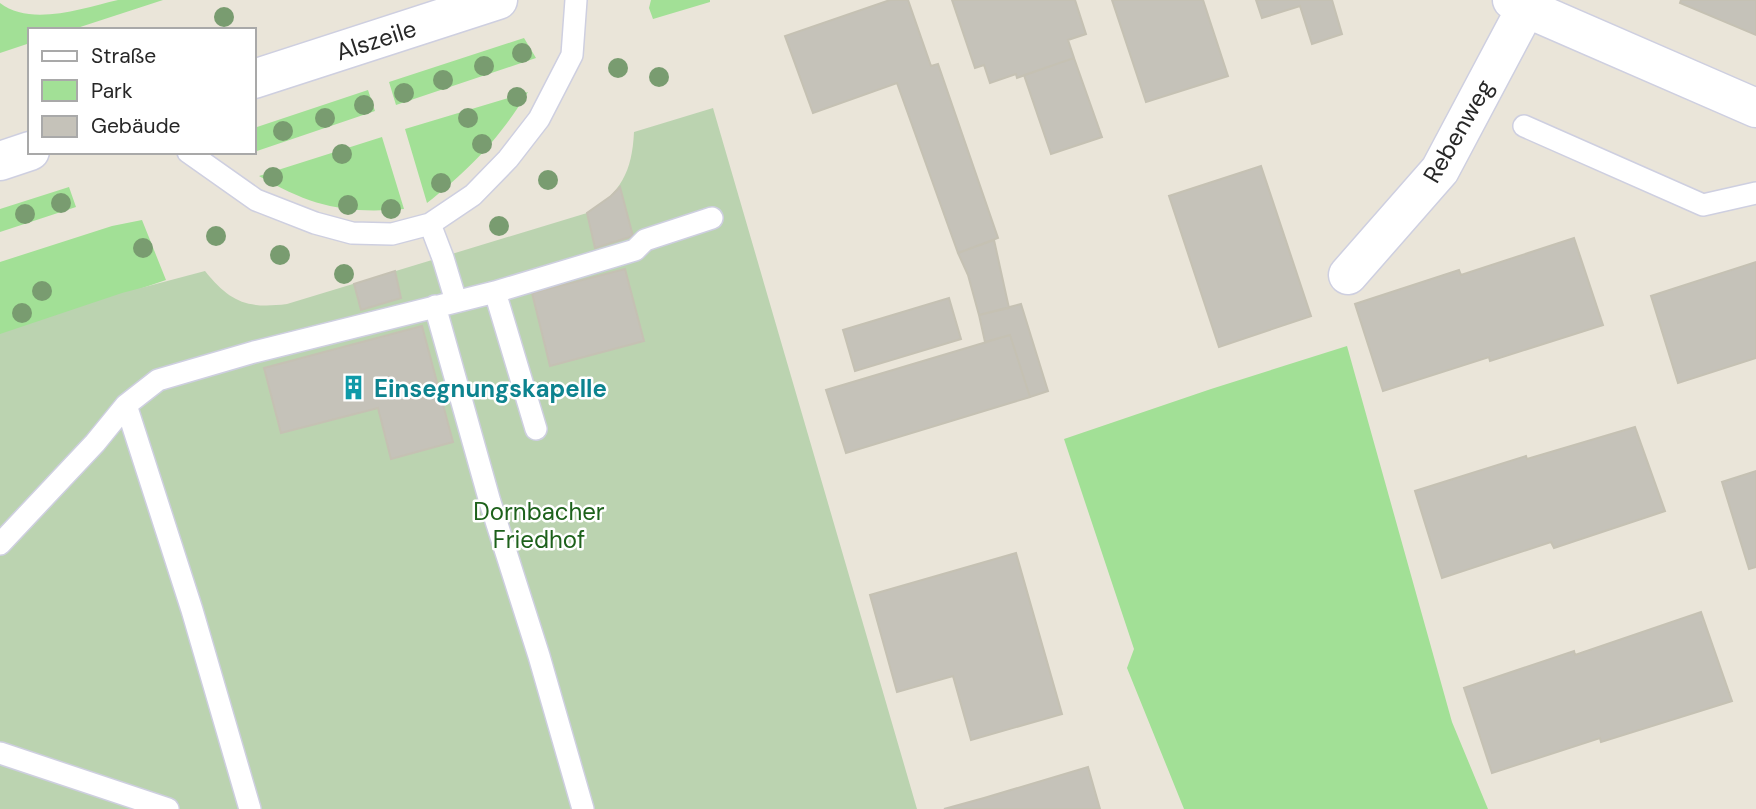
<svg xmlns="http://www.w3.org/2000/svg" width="1756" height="809" viewBox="0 0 1756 809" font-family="'DM Sans',sans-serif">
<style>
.green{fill:#a2e096}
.cemetery{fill:#bbd3b0}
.building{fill:#c5c2b9;stroke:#c5c1b3;stroke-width:2}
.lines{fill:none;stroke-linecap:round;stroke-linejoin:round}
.service-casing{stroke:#cecfe0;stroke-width:24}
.minor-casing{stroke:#cecfe0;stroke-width:41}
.service{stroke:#fff;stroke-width:21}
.minor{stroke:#fff;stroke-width:38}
.tree{fill:#799c70}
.labels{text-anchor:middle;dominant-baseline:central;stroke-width:5;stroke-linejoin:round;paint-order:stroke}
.street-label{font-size:24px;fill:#272727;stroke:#fff}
.culture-label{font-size:24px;font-weight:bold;fill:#0d838f;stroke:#fff;text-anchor:start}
.park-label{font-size:24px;fill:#1d611b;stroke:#fff}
</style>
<rect width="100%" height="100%" fill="#eae5d9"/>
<!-- green -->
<path class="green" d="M 118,0 L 163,0 L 71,30 L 30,30 L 30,43 L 0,53 L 0,3 C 31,27 83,8 118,0 Z
M 651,0 L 710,0 L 710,2 L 653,19 L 649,8 Z
M 524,38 L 536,58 L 396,105 L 389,82 Z
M 368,90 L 375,111 L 254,152 L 254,128 Z
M 528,92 C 498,140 471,168 427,203 L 405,129 Z
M 382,137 L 404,209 C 344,214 311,206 259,176 Z
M 69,187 L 76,207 L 0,232 L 0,209 Z
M 142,220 L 166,280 L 0,336 L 0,262 L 112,226 Z
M 1347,346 L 1452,722 L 1488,809 L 1184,809 L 1127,668 L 1134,649 L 1064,439 L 1211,389 Z"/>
<!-- cemetery -->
<path class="cemetery" d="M 713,108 L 917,809 L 0,809 L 0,334 L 122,293 L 205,271 C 230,302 247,309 287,304 L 587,213 C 621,193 632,172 634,132 Z"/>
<!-- building -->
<path class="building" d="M 890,0 L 908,0 L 931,66 L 938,64 L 998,238 L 958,253 L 897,83 L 813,113 L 785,36 Z
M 952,0 L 1075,0 L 1086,34 L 1068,40 L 1074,58 L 1017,78 L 1016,74 L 990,83 L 984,65 L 975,68 Z
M 1112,0 L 1203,0 L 1228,76 L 1146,102 Z
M 1256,0 L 1332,0 L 1342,34 L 1312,44 L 1300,6 L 1262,18 Z
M 1681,0 L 1756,0 L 1756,35 L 1680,3 Z
M 1074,58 L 1102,137 L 1051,154 L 1024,75 Z
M 1261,166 L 1311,316 L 1219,347 L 1169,196 Z
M 620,187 L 633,236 L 595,248 L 587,213 L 611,196 Z
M 1574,238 L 1603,325 L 1490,361 L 1489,357 L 1383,391 L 1355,304 L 1459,270 L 1461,275 Z
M 994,240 L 1009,308 L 979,315 L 968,275 L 958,253 Z
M 1756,262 L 1756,358 L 1678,383 L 1651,296 Z
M 625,269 L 644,341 L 550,366 L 532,293 Z
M 395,271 L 401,298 L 361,310 L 354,284 Z
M 949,298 L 961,339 L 855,371 L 843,330 Z
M 1021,304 L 1048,391 L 1030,397 L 1010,335 L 985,342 L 979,315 Z
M 422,326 L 453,442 L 391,459 L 378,408 L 281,433 L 264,368 Z
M 1010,335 L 1030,397 L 846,453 L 826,390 Z
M 1635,427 L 1665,511 L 1554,548 L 1551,542 L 1442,578 L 1415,491 L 1526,456 L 1527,459 Z
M 1756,471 L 1756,567 L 1749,569 L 1722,482 Z
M 1016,553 L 1062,714 L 971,740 L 953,676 L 897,692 L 870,595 Z
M 1701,612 L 1732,701 L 1601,742 L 1600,738 L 1492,773 L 1464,688 L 1574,651 L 1575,655 Z
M 1088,767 L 1100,809 L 944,809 L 984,798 Z"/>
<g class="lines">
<defs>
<path id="service" d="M 1524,126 L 1703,205 L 1756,193
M 188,152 L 256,200 L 315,223 L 352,233 L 392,234 L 430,224 L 473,195 L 508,159 L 539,119 L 572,55 L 576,0
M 430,224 L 443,258 L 456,301
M 495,292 L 536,429
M 435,306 L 490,502 L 539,656 L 583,809
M 126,405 L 192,610 L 250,809
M 0,544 L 95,443 L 126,405 L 158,380 L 254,352 L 495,292 L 635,250 L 645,240 L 712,218
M 0,753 L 168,809"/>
<path id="minor" d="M 1512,0 L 1526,8 L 1756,108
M 254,79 L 498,0
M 0,161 L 30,151
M 1348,275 L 1440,170 L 1526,8"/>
</defs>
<!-- service casing -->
<use href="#service" class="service-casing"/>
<!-- minor casing -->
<use href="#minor" class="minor-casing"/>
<!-- service -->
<use href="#service" class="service"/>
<!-- minor -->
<use href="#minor" class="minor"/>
</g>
<!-- trees -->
<g class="tree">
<circle cx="224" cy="17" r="10"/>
<circle cx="522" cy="53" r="10"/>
<circle cx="484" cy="66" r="10"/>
<circle cx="618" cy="68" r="10"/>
<circle cx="659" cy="77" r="10"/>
<circle cx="443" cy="80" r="10"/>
<circle cx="404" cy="93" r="10"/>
<circle cx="517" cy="97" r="10"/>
<circle cx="364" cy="105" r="10"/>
<circle cx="325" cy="118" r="10"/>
<circle cx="468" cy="118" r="10"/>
<circle cx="283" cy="131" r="10"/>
<circle cx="482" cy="144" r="10"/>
<circle cx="342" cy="154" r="10"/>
<circle cx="273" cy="177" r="10"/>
<circle cx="548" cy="180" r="10"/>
<circle cx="441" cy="183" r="10"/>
<circle cx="61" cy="203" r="10"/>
<circle cx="348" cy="205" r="10"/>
<circle cx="391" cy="209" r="10"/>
<circle cx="25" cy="214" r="10"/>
<circle cx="499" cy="226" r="10"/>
<circle cx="216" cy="236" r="10"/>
<circle cx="143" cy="248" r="10"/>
<circle cx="280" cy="255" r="10"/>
<circle cx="344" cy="274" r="10"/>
<circle cx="42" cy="291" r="10"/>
<circle cx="22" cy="313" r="10"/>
</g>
<!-- icons -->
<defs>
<symbol id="building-bare" viewBox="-9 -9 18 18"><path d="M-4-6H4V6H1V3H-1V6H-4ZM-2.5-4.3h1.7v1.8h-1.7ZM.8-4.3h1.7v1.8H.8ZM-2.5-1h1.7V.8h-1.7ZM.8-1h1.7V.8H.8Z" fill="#0f9aa8" stroke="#fff" stroke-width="2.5" paint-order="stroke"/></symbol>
</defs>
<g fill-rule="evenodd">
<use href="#building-bare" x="336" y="370" width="35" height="35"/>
</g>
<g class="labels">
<!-- street labels -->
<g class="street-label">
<text transform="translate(376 40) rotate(-18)">Alszeile</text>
<text transform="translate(1458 131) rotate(-60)">Rebenweg</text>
</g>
<!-- culture labels -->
<g class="culture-label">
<text x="374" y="388">Einsegnungskapelle</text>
</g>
<!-- park labels -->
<g class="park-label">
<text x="539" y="511">Dornbacher<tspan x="539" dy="28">Friedhof</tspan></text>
</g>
</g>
<!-- legend -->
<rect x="28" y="28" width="228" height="126" fill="#ffffff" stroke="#a9a9a9" stroke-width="2"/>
<rect x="42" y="51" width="35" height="10" fill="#ffffff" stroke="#a9a9a9" stroke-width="2"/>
<text x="91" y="63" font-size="21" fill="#272727">Straße</text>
<rect x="42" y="80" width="35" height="21" fill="#a2e096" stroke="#a9a9a9" stroke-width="2"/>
<text x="91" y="98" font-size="21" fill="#272727">Park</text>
<rect x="42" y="116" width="35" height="21" fill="#c5c2b9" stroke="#a9a9a9" stroke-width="2"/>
<text x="91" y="133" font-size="21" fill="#272727">Gebäude</text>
</svg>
